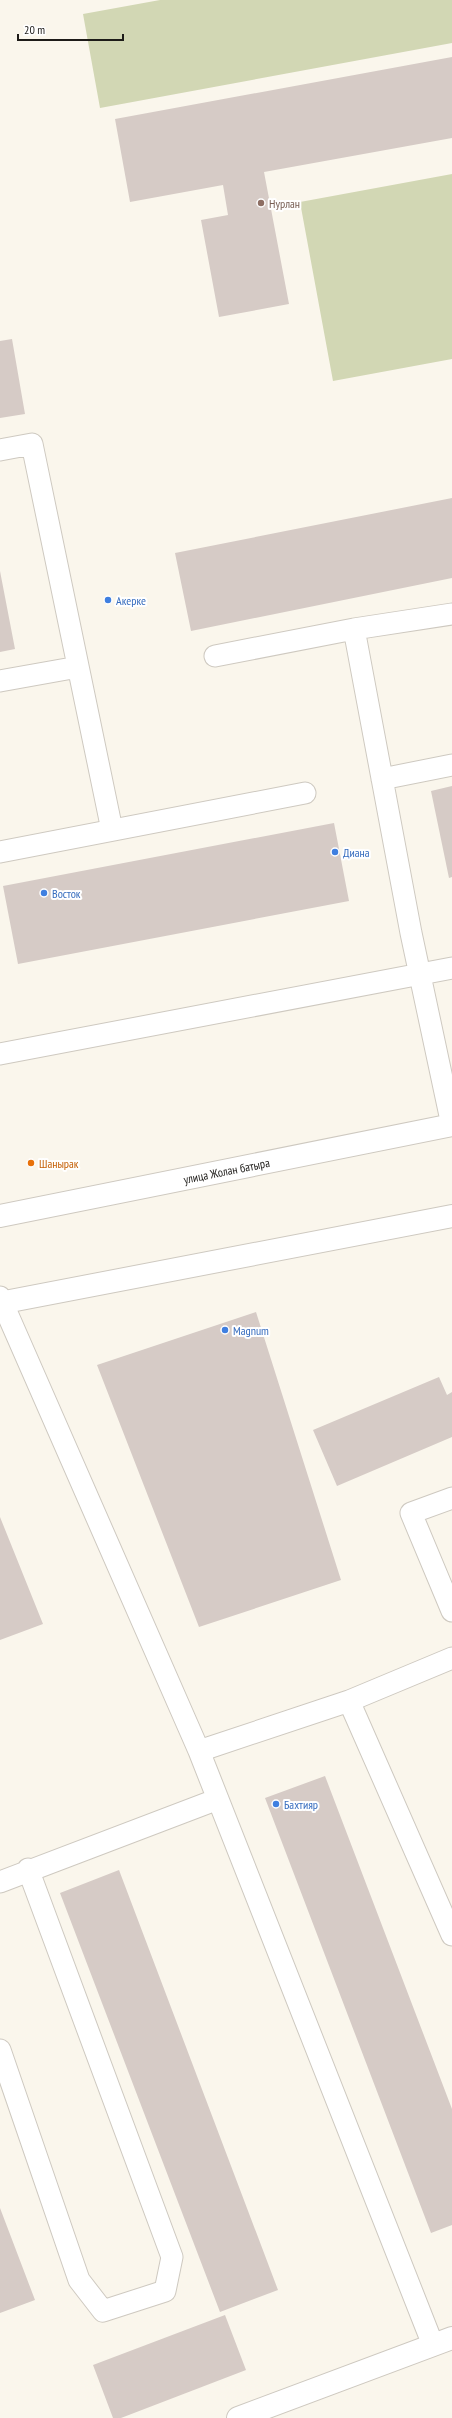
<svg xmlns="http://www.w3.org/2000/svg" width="452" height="2418" viewBox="0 0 452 2418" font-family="'PT Sans Narrow',sans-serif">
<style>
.green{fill:#d2d7b4}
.building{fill:#d6cbc6}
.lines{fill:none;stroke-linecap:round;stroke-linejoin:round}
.service-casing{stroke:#cec9c0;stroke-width:23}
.minor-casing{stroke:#cec9c0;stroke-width:24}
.tertiary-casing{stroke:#cec9c0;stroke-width:24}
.service{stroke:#fff;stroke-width:21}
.minor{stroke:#fff;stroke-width:22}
.tertiary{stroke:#fff;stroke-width:22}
.education-dot{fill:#8d6e63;stroke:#fff;stroke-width:1.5}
.shop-dot{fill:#3f7fe0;stroke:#fff;stroke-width:1.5}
.food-dot{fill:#e8710a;stroke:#fff;stroke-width:1.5}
.labels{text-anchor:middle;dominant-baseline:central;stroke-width:4;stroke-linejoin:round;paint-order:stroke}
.education-label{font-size:12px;fill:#785e54;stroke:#fff;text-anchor:start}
.shop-label{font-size:12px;fill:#366cbe;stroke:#fff;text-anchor:start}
.food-label{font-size:12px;fill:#c56008;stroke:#fff;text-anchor:start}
.street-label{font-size:12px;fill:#1d1b18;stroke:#fff}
</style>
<rect width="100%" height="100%" fill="#faf6ec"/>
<!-- green -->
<path class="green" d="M 160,0 L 452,0 L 452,43 L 100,108 L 83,14 Z
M 452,174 L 452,359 L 333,381 L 300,202 Z"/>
<!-- building -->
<path class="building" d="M 452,57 L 452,138 L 264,172 L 289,304 L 219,317 L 201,220 L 228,215 L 223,185 L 130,202 L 115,119 Z
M 12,339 L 25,414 L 0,418 L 0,341 Z
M 452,498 L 452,578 L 191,631 L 175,553 Z
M 0,571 L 15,649 L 0,652 Z
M 452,786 L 452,877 L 449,878 L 431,791 Z
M 334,823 L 349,901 L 18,964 L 3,886 Z
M 256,1312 L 341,1580 L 199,1627 L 97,1365 Z
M 439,1377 L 447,1395 L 452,1392 L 452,1437 L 337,1486 L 313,1430 Z
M 0,1517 L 43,1624 L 0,1640 Z
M 325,1776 L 452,2109 L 452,2225 L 431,2233 L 265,1798 Z
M 119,1870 L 278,2290 L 220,2312 L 60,1893 Z
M 0,2208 L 35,2300 L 0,2313 Z
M 225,2315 L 246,2370 L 121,2418 L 113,2418 L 93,2365 Z"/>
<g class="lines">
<defs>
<path id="service" d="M 0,450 L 32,444 L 112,830
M 354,629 L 411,933 L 452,1125
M 215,656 L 354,629 L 452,614
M 0,681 L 78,667
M 382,779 L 452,765
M 0,852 L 305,793
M 0,1054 L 452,968
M 0,1297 L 199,1751 L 433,2345
M 452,1498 L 411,1513 L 452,1611
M 349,1701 L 452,1935
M 199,1751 L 349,1701 L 452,1658
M 0,1882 L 218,1799
M 0,2050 L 79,2280 L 103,2311 L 165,2291 L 172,2257 L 28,1869"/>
<path id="minor" d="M 238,2418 L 452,2338"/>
<g id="tertiary">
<path id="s1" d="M 0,1216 L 452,1125"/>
<path d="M 0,1303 L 452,1216"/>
</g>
</defs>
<!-- service casing -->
<use href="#service" class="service-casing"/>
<!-- minor casing -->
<use href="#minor" class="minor-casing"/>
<!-- tertiary casing -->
<use href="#tertiary" class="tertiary-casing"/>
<!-- service -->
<use href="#service" class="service"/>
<!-- minor -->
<use href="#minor" class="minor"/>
<!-- tertiary -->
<use href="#tertiary" class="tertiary"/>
</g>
<!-- markers -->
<circle class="education-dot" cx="261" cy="203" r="4"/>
<g class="shop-dot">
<circle cx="108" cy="600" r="4"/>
<circle cx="335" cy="852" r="4"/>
<circle cx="44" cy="893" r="4"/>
<circle cx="225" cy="1330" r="4"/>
<circle cx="276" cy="1804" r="4"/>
</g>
<circle class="food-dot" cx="31" cy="1163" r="4"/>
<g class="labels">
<!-- education labels -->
<g class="education-label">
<text x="269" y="203">Нурлан</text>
</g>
<!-- shop labels -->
<g class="shop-label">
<text x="116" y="600">Акерке</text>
<text x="343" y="852">Диана</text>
<text x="52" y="893">Восток</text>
<text x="233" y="1330">Magnum</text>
<text x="284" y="1804">Бахтияр</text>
</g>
<!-- food labels -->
<g class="food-label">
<text x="39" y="1163">Шанырак</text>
</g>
<!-- street labels -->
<g class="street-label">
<text stroke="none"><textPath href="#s1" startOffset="231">улица Жолан батыра</textPath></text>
</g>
</g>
<!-- scale -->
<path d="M18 34v6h105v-6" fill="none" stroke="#1d1b18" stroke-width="2"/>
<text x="24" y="34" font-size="12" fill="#1d1b18" stroke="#ffffff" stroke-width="3" paint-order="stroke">20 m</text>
</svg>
